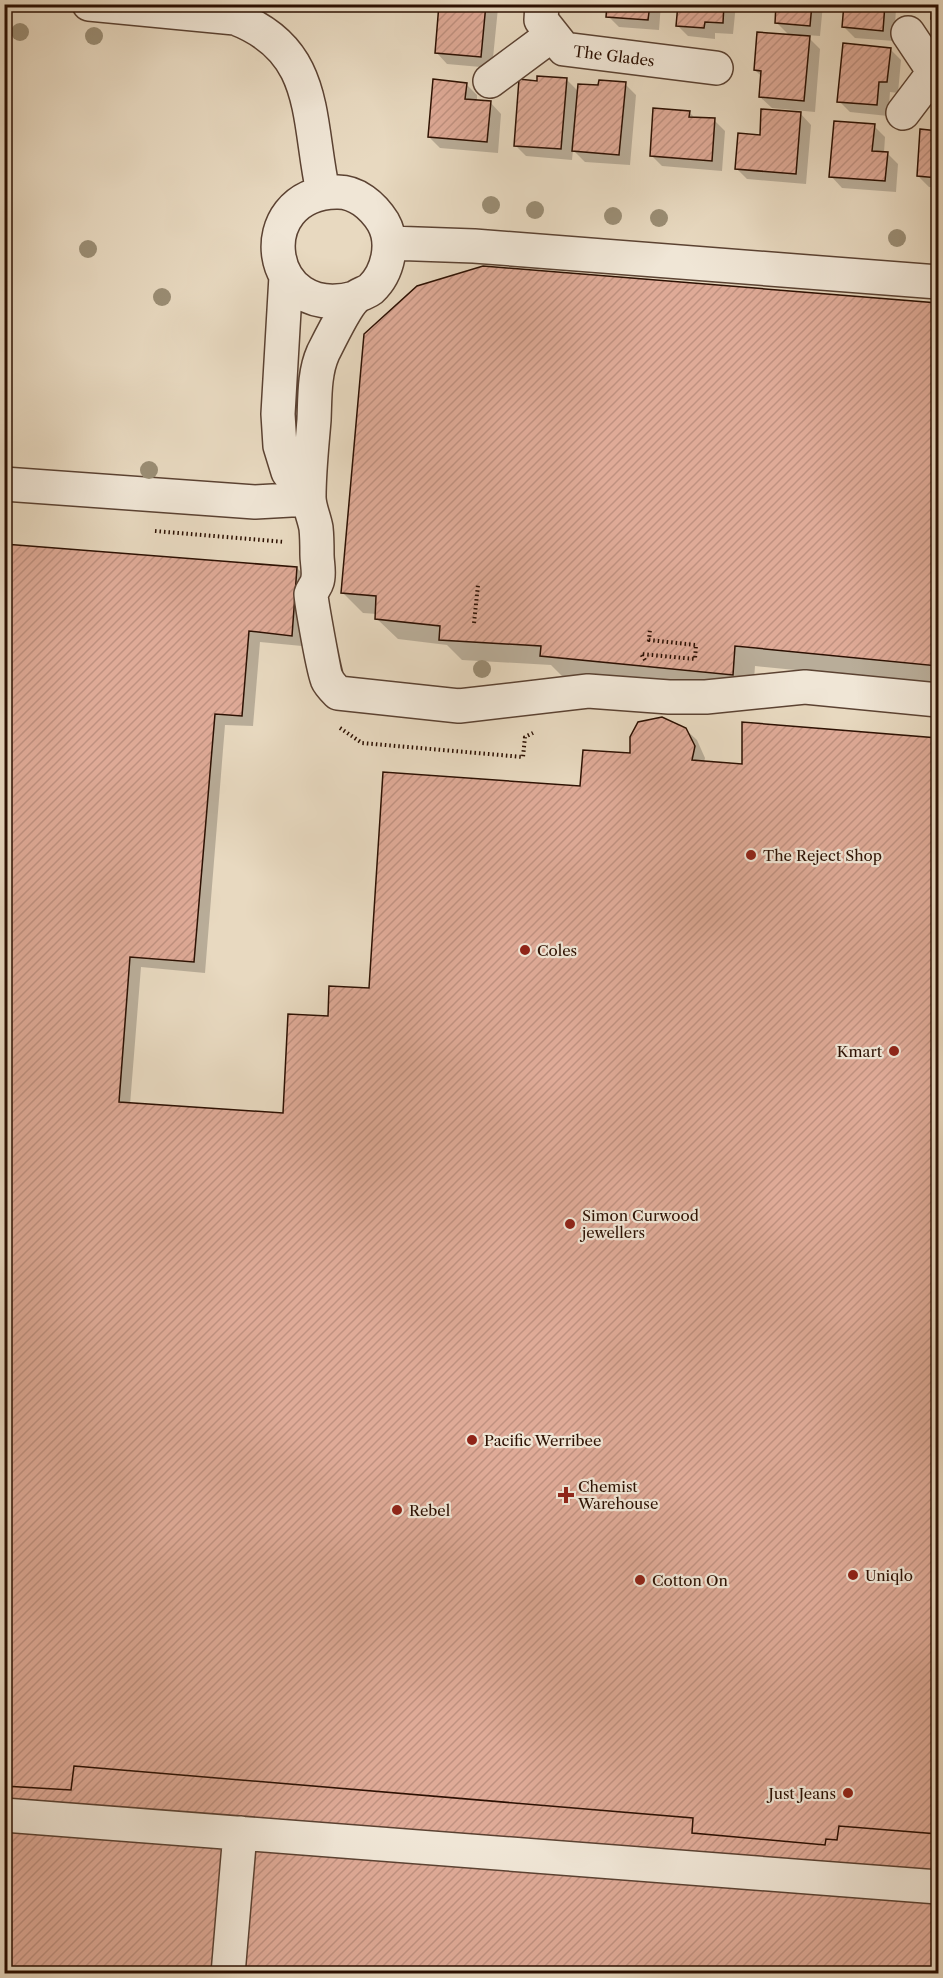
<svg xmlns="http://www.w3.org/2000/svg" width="943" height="1978" viewBox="0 0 943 1978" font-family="'Libre Caslon Text',serif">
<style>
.shadow{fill:#0003}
.building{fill:url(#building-hatch);stroke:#2c1002;stroke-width:1.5}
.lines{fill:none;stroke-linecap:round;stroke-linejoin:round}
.minor-casing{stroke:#5b4232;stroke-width:36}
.path{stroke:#2c1002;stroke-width:4;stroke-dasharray:1.5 3;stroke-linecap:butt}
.minor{stroke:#f0e6d6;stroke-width:33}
.tree{fill:#9a8d74}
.poi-dot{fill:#8f2418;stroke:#f0e6d6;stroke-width:2}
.labels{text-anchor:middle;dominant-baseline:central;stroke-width:4.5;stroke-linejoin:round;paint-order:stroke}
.street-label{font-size:15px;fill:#2c1002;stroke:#f0e6d6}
.poi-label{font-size:15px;fill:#2c1002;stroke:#f0e6d6;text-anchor:start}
</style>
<defs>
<pattern id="building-hatch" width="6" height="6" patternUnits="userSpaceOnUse" patternTransform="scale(1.5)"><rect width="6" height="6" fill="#dfaa97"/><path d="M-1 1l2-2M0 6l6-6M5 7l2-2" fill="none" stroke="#c09180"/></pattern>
</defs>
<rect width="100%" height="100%" fill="#e8d9c0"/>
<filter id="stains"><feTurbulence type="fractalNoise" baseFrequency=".00333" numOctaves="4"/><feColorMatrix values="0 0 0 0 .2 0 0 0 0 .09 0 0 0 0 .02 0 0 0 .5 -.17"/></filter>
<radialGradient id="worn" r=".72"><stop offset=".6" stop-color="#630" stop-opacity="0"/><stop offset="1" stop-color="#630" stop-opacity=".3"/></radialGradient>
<!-- shadow -->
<path class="shadow" d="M 440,4 L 494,4 L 498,8 L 492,68 L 447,64 L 436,52 Z
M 608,4 L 661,4 L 659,30 L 619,27 L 608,16 Z
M 679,4 L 736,4 L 733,34 L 715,33 L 715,39 L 688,36 L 677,25 Z
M 756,4 L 823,4 L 820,36 L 806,35 L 820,49 L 815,112 L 772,108 L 760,97 L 762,77 L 755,70 L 790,36 L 776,22 L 777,12 L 763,11 Z
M 846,4 L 912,4 L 912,10 L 896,9 L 894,41 L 855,38 L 844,27 Z
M 934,4 L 938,4 L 938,24 L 933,18 Z
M 890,49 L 901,60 L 898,93 L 890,92 L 888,116 L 850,112 L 839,101 Z
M 566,79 L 579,92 L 625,84 L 636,95 L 630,165 L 585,162 L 573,150 L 572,160 L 526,156 L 515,145 L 538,82 Z
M 466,84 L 477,95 L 477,101 L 490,102 L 501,114 L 498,153 L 440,148 L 429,137 Z
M 689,112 L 696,119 L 714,120 L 725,131 L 722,171 L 662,166 L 651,155 Z
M 800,113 L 811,125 L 806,184 L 747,179 L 736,168 L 761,137 Z
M 874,126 L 885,137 L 884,153 L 887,153 L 898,164 L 896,192 L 842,188 L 831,176 Z
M 922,131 L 938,132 L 938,188 L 929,187 L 918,176 Z
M 483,267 L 938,305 L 938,684 L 755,666 L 753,695 L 562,676 L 551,665 L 462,660 L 447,645 L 398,639 L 377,619 L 377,614 L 363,613 L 342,592 Z
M 4,545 L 297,568 L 308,579 L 302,646 L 260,642 L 253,726 L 225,725 L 205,973 L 141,967 L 130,1105 L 285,1115 L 329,1017 L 370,989 L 582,787 L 632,755 L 685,729 L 697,740 L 705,758 L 704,762 L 743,765 L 744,723 L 938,739 L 938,1974 L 4,1974 Z"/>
<!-- building -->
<path class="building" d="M 439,4 L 486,4 L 481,57 L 435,53 Z
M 607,4 L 650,4 L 648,20 L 606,17 Z
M 678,4 L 724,4 L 723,23 L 705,22 L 704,28 L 676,26 Z
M 776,4 L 812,4 L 810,26 L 775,23 Z
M 844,4 L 885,4 L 883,31 L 842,27 Z
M 932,4 L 938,4 L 938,19 L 931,19 Z
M 757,32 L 810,36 L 804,101 L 759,97 L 761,71 L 754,70 Z
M 843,43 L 891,48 L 887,82 L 879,82 L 877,105 L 837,102 Z
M 537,76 L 567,78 L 561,149 L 514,146 L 519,79 L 537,81 Z
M 433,79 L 467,83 L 465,99 L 491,101 L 487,142 L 428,137 Z
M 599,80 L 626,82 L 619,155 L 572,151 L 578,84 L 598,85 Z
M 653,108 L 690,111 L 689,117 L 715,118 L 712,161 L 650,156 Z
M 761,109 L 801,112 L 796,174 L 735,169 L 738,133 L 760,135 Z
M 834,121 L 875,124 L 872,151 L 888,152 L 885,181 L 829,177 Z
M 920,129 L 938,131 L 938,178 L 917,176 Z
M 483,266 L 938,303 L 938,666 L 735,646 L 733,675 L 540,656 L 541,646 L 439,640 L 440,626 L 375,619 L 376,596 L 341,593 L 364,334 L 417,286 Z
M 4,544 L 297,567 L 292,636 L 249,631 L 242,716 L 215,714 L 194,962 L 130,957 L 119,1102 L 283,1113 L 288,1014 L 328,1016 L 329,986 L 369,988 L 383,772 L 580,786 L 583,750 L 630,753 L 630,737 L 638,722 L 662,717 L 686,728 L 695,746 L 692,760 L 742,764 L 742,722 L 938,738 L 938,1834 L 839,1826 L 837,1840 L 826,1839 L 825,1845 L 692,1833 L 693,1818 L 74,1766 L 71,1790 L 4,1786 Z
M 74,1766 L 693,1818 L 692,1833 L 825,1845 L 826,1839 L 837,1840 L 839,1826 L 938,1834 L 938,1974 L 4,1974 L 4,1786 L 71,1790 Z"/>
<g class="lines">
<defs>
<path id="minor" d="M 89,4 L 235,18 C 319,50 307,118 323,192
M 542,4 L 541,20 L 564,49 L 716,68
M 490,81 L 552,35
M 903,113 L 934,72 L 908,33
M 389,243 L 474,246 L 938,282
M 286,276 L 278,414 L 280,446 L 288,472 L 309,499
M 355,298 C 264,323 249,194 336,192 C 356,191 373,206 383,222 C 395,243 388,273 371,289 C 366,293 359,294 355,298 C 346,306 329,341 323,353 C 314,373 315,398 314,420 C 312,445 309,471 309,497 C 309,507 314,517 316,528 C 317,537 317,546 317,555 C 317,563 320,574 317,582 C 316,586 312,590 311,594 C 311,600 324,674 327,679 C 329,684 334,689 338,693 L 459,706 L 588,691 L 669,697 L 706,697 L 805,687 L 938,700
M 4,484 L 255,502 L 309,499
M 4,1815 L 938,1887
M 228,1974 L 240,1833"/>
</defs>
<!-- minor casing -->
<use href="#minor" class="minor-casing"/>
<!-- path -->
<path class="path" d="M 155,531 L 285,542
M 474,623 L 478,585
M 645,660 L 641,654 L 695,659 L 696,645 L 649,640 L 650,629
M 340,728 L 362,743 L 523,757 L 525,737 L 533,733"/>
<!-- minor -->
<use href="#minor" class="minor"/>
</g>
<!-- trees -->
<g class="tree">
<circle cx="20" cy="32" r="9"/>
<circle cx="94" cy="36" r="9"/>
<circle cx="491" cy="205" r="9"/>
<circle cx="535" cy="210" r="9"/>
<circle cx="613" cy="216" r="9"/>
<circle cx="659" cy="218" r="9"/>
<circle cx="897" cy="238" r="9"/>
<circle cx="88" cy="249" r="9"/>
<circle cx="162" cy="297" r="9"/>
<circle cx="149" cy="470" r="9"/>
<circle cx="482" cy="669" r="9"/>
</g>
<!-- markers -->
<g class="poi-dot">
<circle cx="751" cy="855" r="6"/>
<circle cx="525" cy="950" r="6"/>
<circle cx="894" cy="1051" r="6"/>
<circle cx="570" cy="1224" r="6"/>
<circle cx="472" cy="1440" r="6"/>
<path d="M563 1486h6v6h6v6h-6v6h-6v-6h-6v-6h6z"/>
<circle cx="397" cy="1510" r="6"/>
<circle cx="853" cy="1575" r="6"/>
<circle cx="640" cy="1580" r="6"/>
<circle cx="848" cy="1793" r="6"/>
</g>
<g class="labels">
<!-- street labels -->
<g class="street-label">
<text transform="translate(614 56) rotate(7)">The Glades</text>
</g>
<!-- poi labels -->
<g class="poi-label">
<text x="763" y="855">The Reject Shop</text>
<text x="537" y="950">Coles</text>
<text x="882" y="1051" text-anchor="end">Kmart</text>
<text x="582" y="1215">Simon Curwood<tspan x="582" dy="17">jewellers</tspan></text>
<text x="484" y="1440">Pacific Werribee</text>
<text x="578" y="1486">Chemist<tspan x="578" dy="17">Warehouse</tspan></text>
<text x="409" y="1510">Rebel</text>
<text x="865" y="1575">Uniqlo</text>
<text x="652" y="1580">Cotton On</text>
<text x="836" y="1793" text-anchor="end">Just Jeans</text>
</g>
</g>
<!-- margin -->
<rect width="943" height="1978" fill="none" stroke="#e8d9c0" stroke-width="24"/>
<rect x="6" y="6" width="931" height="1966" fill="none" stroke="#2c1002" stroke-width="3"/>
<rect x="12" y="12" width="919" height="1954" fill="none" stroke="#2c1002" stroke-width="1.5"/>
<rect width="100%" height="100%" filter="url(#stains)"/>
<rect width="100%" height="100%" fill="url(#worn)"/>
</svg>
